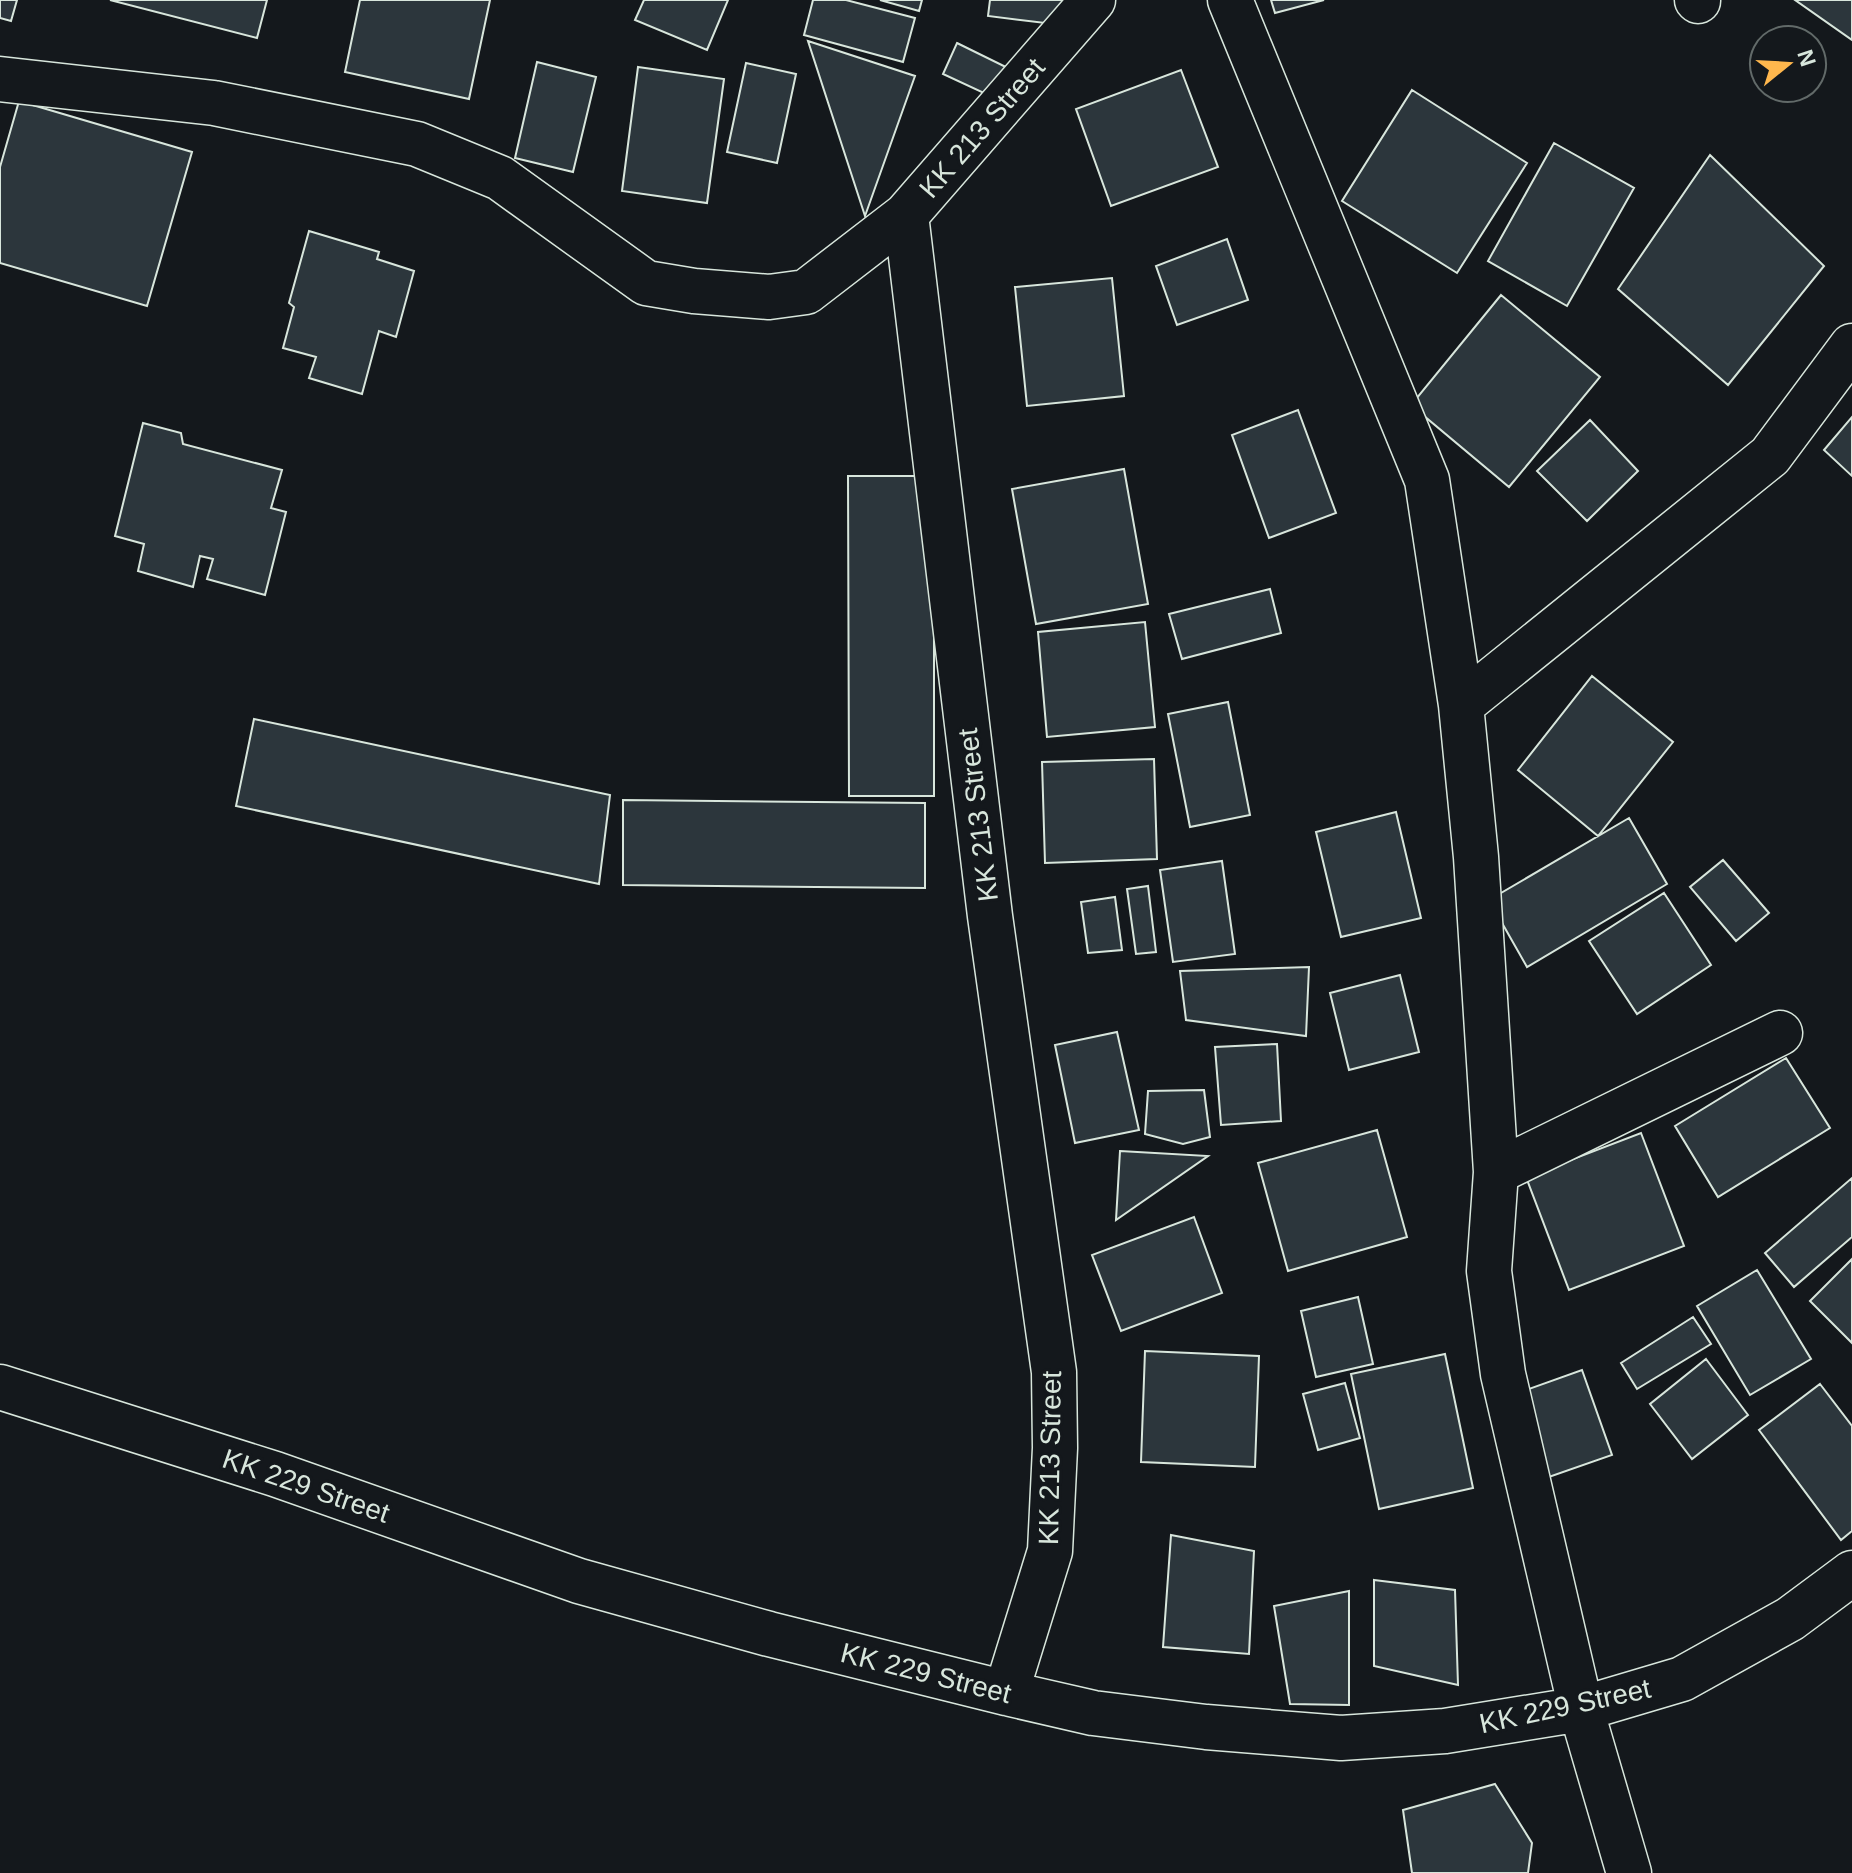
<svg xmlns="http://www.w3.org/2000/svg" width="1852" height="1873" viewBox="0 0 1852 1873" font-family="Arial,sans-serif">
<style>
.building{fill:#2c363c;stroke:#d8e6dc;stroke-width:2}
.lines{fill:none;stroke-linecap:round;stroke-linejoin:round}
.minor-casing{stroke:#d8e6dc;stroke-width:47}
.minor{stroke:#14181c;stroke-width:44}
.labels{text-anchor:middle;dominant-baseline:central;stroke-width:6;stroke-linejoin:round;paint-order:stroke}
.street-label{font-size:28px;fill:#d8e6dc;stroke:#14181c}
</style>
<rect width="100%" height="100%" fill="#14181c"/>
<!-- building -->
<path class="building" d="M 0,0 L 17,0 L 11,21 L 0,18 Z
M 110,0 L 267,0 L 257,38 Z
M 360,0 L 490,0 L 469,99 L 345,72 Z
M 644,0 L 728,0 L 707,50 L 635,20 Z
M 813,0 L 846,0 L 915,18 L 903,62 L 804,35 Z
M 880,0 L 922,0 L 919,11 Z
M 990,0 L 1073,0 L 1070,26 L 988,16 Z
M 1271,0 L 1324,0 L 1275,13 Z
M 1795,0 L 1852,0 L 1852,40 Z
M 808,41 L 915,76 L 865,216 Z
M 957,43 L 1014,71 L 1001,101 L 943,74 Z
M 537,62 L 596,77 L 573,172 L 515,158 Z
M 746,63 L 796,74 L 777,163 L 727,152 Z
M 638,67 L 724,79 L 707,203 L 622,191 Z
M 1181,70 L 1218,167 L 1111,206 L 1076,109 Z
M 1412,90 L 1527,163 L 1457,273 L 1342,201 Z
M 19,101 L 192,152 L 147,306 L 0,263 L 0,167 Z
M 1554,143 L 1634,188 L 1567,306 L 1488,261 Z
M 1710,155 L 1824,266 L 1728,385 L 1618,289 Z
M 309,231 L 379,252 L 377,259 L 414,271 L 396,337 L 379,331 L 362,394 L 309,378 L 316,357 L 283,348 L 294,307 L 289,303 Z
M 1227,239 L 1248,300 L 1177,325 L 1156,266 Z
M 1112,278 L 1124,396 L 1027,406 L 1015,287 Z
M 1501,295 L 1600,377 L 1509,487 L 1411,405 Z
M 1298,410 L 1336,513 L 1269,538 L 1232,435 Z
M 1852,417 L 1852,476 L 1824,450 Z
M 1590,420 L 1638,471 L 1587,521 L 1537,471 Z
M 143,423 L 181,433 L 183,444 L 282,470 L 271,508 L 286,512 L 265,595 L 207,579 L 213,559 L 200,556 L 193,587 L 138,571 L 144,544 L 115,536 Z
M 1124,469 L 1148,604 L 1036,624 L 1012,489 Z
M 848,476 L 934,476 L 934,796 L 849,796 Z
M 1270,589 L 1281,633 L 1182,659 L 1169,614 Z
M 1145,622 L 1155,727 L 1047,737 L 1038,632 Z
M 1592,676 L 1673,742 L 1598,836 L 1518,770 Z
M 1228,702 L 1250,815 L 1190,827 L 1168,714 Z
M 254,719 L 610,795 L 599,884 L 236,806 Z
M 1154,759 L 1157,859 L 1045,863 L 1042,762 Z
M 623,800 L 925,803 L 925,888 L 623,885 Z
M 1396,812 L 1421,918 L 1341,937 L 1316,832 Z
M 1629,818 L 1667,884 L 1527,967 L 1489,900 Z
M 1723,860 L 1769,913 L 1736,941 L 1690,887 Z
M 1222,861 L 1235,954 L 1173,962 L 1160,870 Z
M 1148,886 L 1156,952 L 1136,954 L 1127,889 Z
M 1664,893 L 1711,965 L 1637,1014 L 1589,941 Z
M 1115,897 L 1122,950 L 1088,953 L 1081,902 Z
M 1309,967 L 1306,1036 L 1186,1020 L 1180,971 Z
M 1400,975 L 1419,1052 L 1349,1070 L 1330,993 Z
M 1117,1032 L 1139,1130 L 1075,1143 L 1055,1045 Z
M 1277,1044 L 1281,1121 L 1221,1125 L 1215,1047 Z
M 1786,1058 L 1830,1128 L 1718,1197 L 1675,1126 Z
M 1204,1090 L 1210,1137 L 1183,1144 L 1145,1134 L 1148,1091 Z
M 1377,1130 L 1407,1237 L 1288,1271 L 1258,1163 Z
M 1641,1133 L 1684,1246 L 1569,1290 L 1526,1177 Z
M 1120,1151 L 1208,1156 L 1116,1220 Z
M 1852,1178 L 1852,1237 L 1794,1287 L 1765,1253 Z
M 1194,1217 L 1222,1293 L 1121,1331 L 1092,1255 Z
M 1852,1259 L 1852,1343 L 1810,1301 Z
M 1757,1270 L 1811,1359 L 1750,1395 L 1697,1306 Z
M 1358,1297 L 1373,1364 L 1316,1377 L 1301,1311 Z
M 1693,1317 L 1711,1344 L 1637,1389 L 1621,1363 Z
M 1145,1351 L 1259,1356 L 1255,1467 L 1141,1462 Z
M 1445,1354 L 1473,1488 L 1379,1509 L 1351,1374 Z
M 1706,1359 L 1748,1415 L 1692,1459 L 1650,1404 Z
M 1582,1370 L 1612,1455 L 1546,1478 L 1515,1394 Z
M 1345,1383 L 1360,1438 L 1318,1450 L 1303,1394 Z
M 1820,1384 L 1852,1426 L 1852,1531 L 1841,1540 L 1759,1430 Z
M 1171,1535 L 1254,1551 L 1249,1654 L 1163,1647 Z
M 1374,1580 L 1455,1590 L 1458,1685 L 1374,1666 Z
M 1349,1591 L 1349,1705 L 1290,1704 L 1274,1606 Z
M 1495,1784 L 1532,1843 L 1528,1873 L 1412,1873 L 1403,1810 Z"/>
<g class="lines">
<defs>
<path id="minor" d="M 1230,0 L 1427,480 L 1461,705 L 1476,857 L 1496,1172 L 1489,1271 L 1503,1374 L 1581,1709 L 1629,1873
M 1697,0 L 1698,1
M 0,79 L 214,103 L 417,144 L 500,178 L 646,283 L 694,291 L 769,297 L 806,292 L 906,215
M 1461,705 L 1770,456 L 1852,346
M 1496,1172 L 1780,1033
M 0,1387 L 275,1474 L 579,1581 L 769,1634 L 1006,1693 L 1093,1713 L 1206,1727 L 1341,1738 L 1445,1731 L 1581,1709 L 1682,1679 L 1790,1619 L 1852,1573
M 1006,1693 L 1050,1551 L 1055,1448 L 1054,1372 L 990,916 L 906,215 L 1093,0"/>
</defs>
<!-- minor casing -->
<use href="#minor" class="minor-casing"/>
<!-- minor -->
<use href="#minor" class="minor"/>
</g>
<g class="labels">
<!-- street labels -->
<g class="street-label">
<text transform="translate(982 128) rotate(-49)">KK 213 Street</text>
<text transform="translate(978 815) rotate(-97)">KK 213 Street</text>
<text transform="translate(1050 1458) rotate(-89)">KK 213 Street</text>
<text transform="translate(306 1486) rotate(19)">KK 229 Street</text>
<text transform="translate(926 1673) rotate(14)">KK 229 Street</text>
<text transform="translate(1565 1706) rotate(-12)">KK 229 Street</text>
</g>
</g>
<!-- north arrow -->
<g transform="translate(1788 64) rotate(72)"><circle r="38" fill="#14181c" stroke="#626a69" stroke-width="2"/>
<path d="M0-6L14 30L0 20L-14 30Z" fill="#ffb74d"/>
<text y="-12" font-size="22" font-weight="bold" text-anchor="middle" fill="#d8e6dc">N</text>
</g>
</svg>
